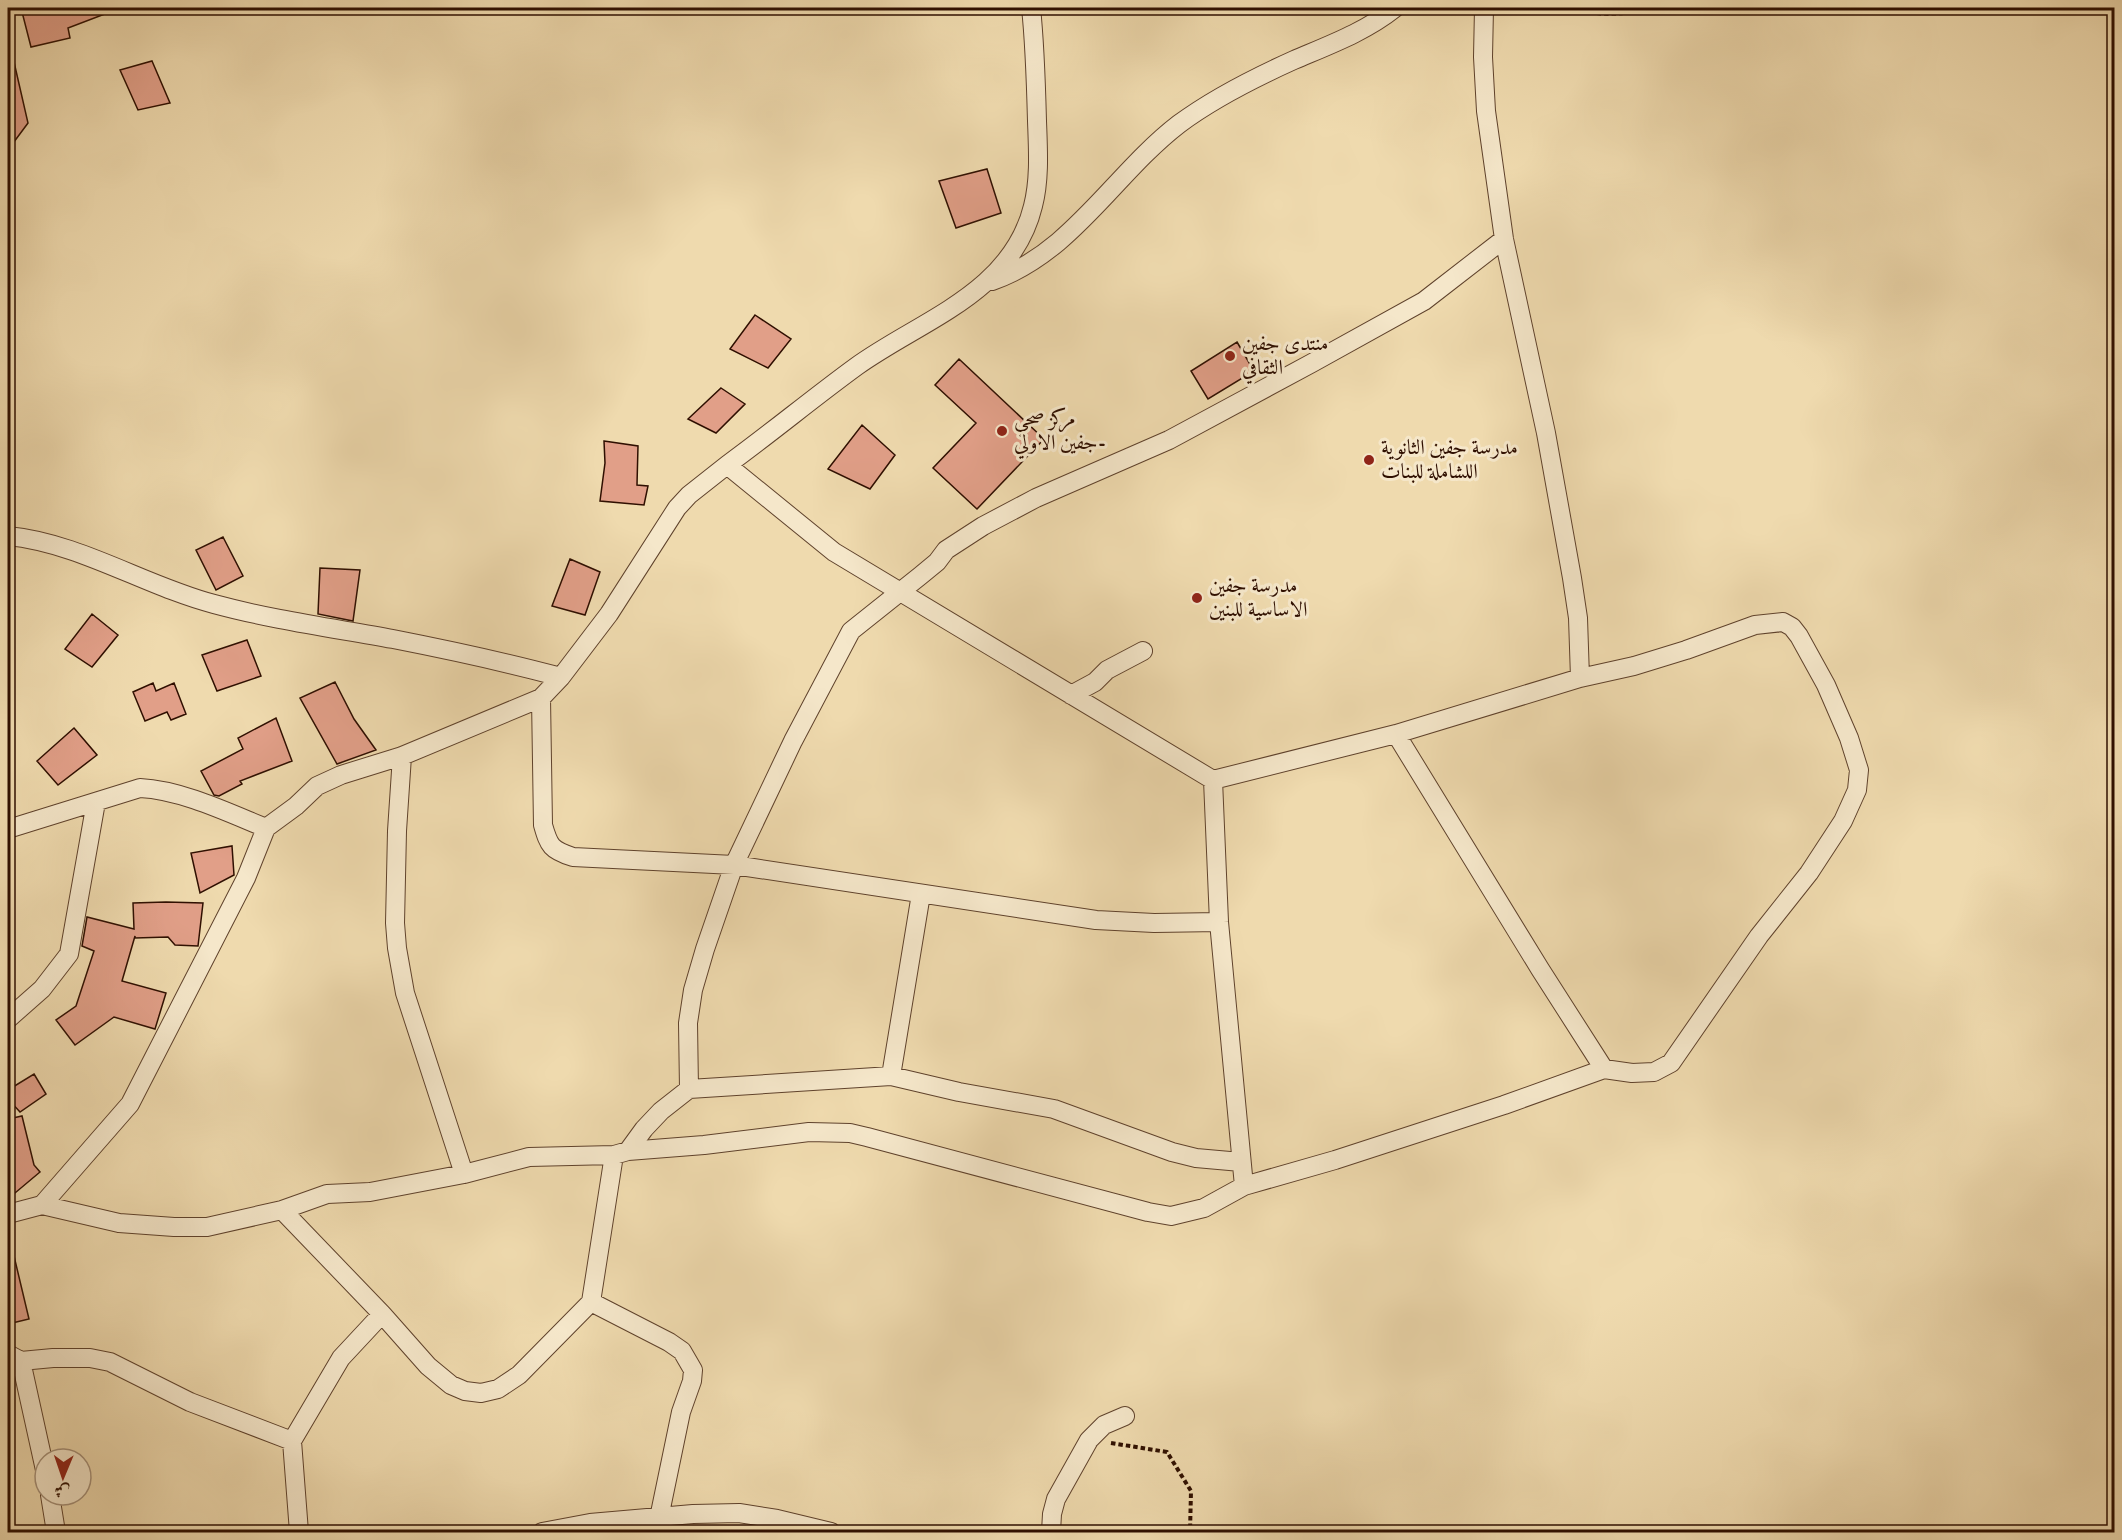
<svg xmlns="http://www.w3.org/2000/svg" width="2122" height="1540" viewBox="0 0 2122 1540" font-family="'IM FELL DW Pica',Amiri,serif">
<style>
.building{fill:#e19f88;stroke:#2f0f00;stroke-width:1.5}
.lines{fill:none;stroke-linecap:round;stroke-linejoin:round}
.street-casing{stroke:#5f422c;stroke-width:20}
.path{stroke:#2f0f00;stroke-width:4;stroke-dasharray:4.5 3;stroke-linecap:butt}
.street{stroke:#f5e7ca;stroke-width:18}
.poi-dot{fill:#8f2418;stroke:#f5e7ca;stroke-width:2}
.labels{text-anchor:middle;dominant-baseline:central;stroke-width:6;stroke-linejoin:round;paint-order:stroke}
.poi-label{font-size:21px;fill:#2f0f00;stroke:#f5e7ca;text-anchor:start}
</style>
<rect width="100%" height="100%" fill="#efdaae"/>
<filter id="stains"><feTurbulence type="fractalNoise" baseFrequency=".00333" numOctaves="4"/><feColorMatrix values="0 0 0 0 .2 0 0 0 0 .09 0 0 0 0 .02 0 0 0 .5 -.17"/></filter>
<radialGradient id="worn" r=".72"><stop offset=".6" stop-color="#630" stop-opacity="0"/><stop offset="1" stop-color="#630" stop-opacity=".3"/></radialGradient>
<!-- building -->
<path class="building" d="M 21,8 L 118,8 L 118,9 L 68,28 L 70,38 L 31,47 Z
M 152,61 L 170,103 L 138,110 L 120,70 Z
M 14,62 L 28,123 L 8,150 L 8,63 Z
M 987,169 L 1001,213 L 956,228 L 939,181 Z
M 755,315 L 791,339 L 768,368 L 730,349 Z
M 1237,342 L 1254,371 L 1208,399 L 1191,371 Z
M 959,359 L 1044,439 L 977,509 L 933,468 L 976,423 L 935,385 Z
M 721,388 L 745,404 L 716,433 L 688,419 Z
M 862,425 L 895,455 L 870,489 L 828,469 Z
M 604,441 L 638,446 L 637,485 L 648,486 L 644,505 L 600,501 L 605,463 Z
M 223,537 L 243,576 L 216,590 L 196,550 Z
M 570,559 L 600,572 L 585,615 L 552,606 Z
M 320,568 L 360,570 L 353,621 L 318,614 Z
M 92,614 L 118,635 L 92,667 L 65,649 Z
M 247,640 L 261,676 L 217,691 L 202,655 Z
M 335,682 L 354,719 L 376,750 L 337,764 L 300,698 Z
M 153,683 L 156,691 L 174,683 L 186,714 L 171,720 L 167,712 L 145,721 L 133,692 Z
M 276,718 L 292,761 L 240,781 L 242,784 L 219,796 L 214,795 L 201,771 L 243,749 L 238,738 Z
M 74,728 L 97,755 L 58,785 L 37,761 Z
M 232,846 L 234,875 L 200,893 L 191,853 Z
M 166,902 L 203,903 L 198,946 L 175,945 L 168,937 L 135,938 L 135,936 L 122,981 L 166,993 L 155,1029 L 114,1017 L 75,1045 L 56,1020 L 76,1006 L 94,951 L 82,946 L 87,917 L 134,929 L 133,903 Z
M 34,1074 L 46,1094 L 20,1112 L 8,1099 L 8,1090 Z
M 22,1116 L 34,1165 L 40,1172 L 15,1193 L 8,1182 L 8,1119 Z
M 14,1256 L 29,1319 L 8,1324 L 8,1257 Z"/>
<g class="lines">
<defs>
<path id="street" d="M 1484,8 L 1483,57 L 1486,111 L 1504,239 L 1546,433 L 1572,578 L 1578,618 L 1580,678
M 992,281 C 1072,253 1114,174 1179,124 C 1214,98 1254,78 1294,60 C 1329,45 1365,32 1395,8
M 727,465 C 771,433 813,398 857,366 C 921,320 1012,293 1033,206 C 1040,179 1038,149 1037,121 C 1036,83 1035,45 1031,8
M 8,536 C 80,543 145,586 214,604 C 273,620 333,628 393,639 C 449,650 505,662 561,677
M 1071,695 L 1095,682 L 1107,670 L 1143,651
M 541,698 L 543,825 C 549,846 551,850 573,857 L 734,865 L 1096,920 L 1154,923 L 1219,922
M 1396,734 L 1540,969 L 1604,1069
M 402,756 L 397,831 L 395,923 L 397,948 L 405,993 L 464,1174
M 8,829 L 140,788 C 181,790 227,812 266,828
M 8,1019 L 42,989 L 69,954 L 96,802
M 891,1076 L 921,894
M 689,1089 L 688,1023 L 693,990 L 705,949 L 734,865 L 793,741 L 851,631 L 920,576 L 937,562 L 946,550 L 983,526 L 1036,498 L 1169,440 L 1312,363 L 1424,301 L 1504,239
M 628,1151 L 644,1129 L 661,1111 L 689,1089 L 891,1076 L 959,1092 L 1054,1109 L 1172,1152 L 1196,1158 L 1241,1162
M 614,1155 L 591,1302 L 669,1342 L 682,1351 L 693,1370 L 692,1381 L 681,1412 L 659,1518
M 42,1205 L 119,1223 L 174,1227 L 207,1227 L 282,1210 L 327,1194 L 370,1192 L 464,1174 L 529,1157 L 614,1155 L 628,1151 L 704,1145 L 809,1132 L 850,1133 L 867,1137 L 1148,1212 L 1171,1216 L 1204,1208 L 1244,1186 L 1335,1160 L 1504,1105 L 1604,1069 L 1632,1073 L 1654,1072 L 1671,1063 L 1759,936 L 1809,873 L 1843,821 L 1857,790 L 1859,770 L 1849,738 L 1826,685 L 1799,636 L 1792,627 L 1783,622 L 1755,625 L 1686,650 L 1634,666 L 1580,678 L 1396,734 L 1213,780
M 282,1210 L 382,1314 L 428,1366 L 451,1385 L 465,1391 L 481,1393 L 498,1389 L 519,1375 L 591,1302
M 8,1214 L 42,1205 L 130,1104 L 246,878 L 266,828 L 296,806 L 317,786 L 341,775 L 402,756 L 541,698 L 561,677 L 609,614 L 677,508 L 689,495 L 727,465 L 834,552 L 1213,780 L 1219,922 L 1244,1186
M 8,1354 L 21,1361 L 53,1358 L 90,1358 L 110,1362 L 190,1402 L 292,1441
M 21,1361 L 45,1470
M 50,1495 L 56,1532
M 299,1532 L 292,1441 L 341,1358 L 382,1314
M 542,1532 L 590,1523 L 693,1514 L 739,1513 L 777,1519 L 831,1532
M 1051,1532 L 1052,1514 L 1056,1499 L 1089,1440 L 1104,1425 L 1125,1416"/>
</defs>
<!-- street casing -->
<use href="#street" class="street-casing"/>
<!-- path -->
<path class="path" d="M 1567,8 C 1595,15 1621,16 1648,8
M 1111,1443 L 1167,1452 L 1191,1491 L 1190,1532"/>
<!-- street -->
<use href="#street" class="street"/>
</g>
<!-- markers -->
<g class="poi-dot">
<circle cx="1230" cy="356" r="6"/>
<circle cx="1002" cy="431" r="6"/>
<circle cx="1369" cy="460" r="6"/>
<circle cx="1197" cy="598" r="6"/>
</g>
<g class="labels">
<!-- poi labels -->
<g class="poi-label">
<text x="1242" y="344">منتدى جفين<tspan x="1242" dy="24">الثقافي</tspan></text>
<text x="1014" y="419">مركز صحي<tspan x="1014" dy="24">جفين الاولي-</tspan></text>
<text x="1381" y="448">مدرسة جفين الثانوية<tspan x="1381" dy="24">اللشاملة للبنات</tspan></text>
<text x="1209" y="586">مدرسة جفين<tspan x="1209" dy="24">الاساسية للبنين</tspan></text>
</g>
</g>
<!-- margin -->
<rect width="2122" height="1540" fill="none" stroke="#efdaae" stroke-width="30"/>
<rect x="9" y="9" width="2104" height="1522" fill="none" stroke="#2f0f00" stroke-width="3"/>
<rect x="15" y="15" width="2092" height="1510" fill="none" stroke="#2f0f00" stroke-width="1.5"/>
<!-- north arrow -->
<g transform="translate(63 1477) rotate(182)"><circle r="28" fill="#f5e7ca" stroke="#a69179" stroke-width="1.5"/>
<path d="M0-4.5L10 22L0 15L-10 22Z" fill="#8f2418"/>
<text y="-9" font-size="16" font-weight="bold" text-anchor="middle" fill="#2f0f00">ش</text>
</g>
<rect width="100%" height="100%" filter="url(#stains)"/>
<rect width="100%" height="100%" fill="url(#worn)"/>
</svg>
